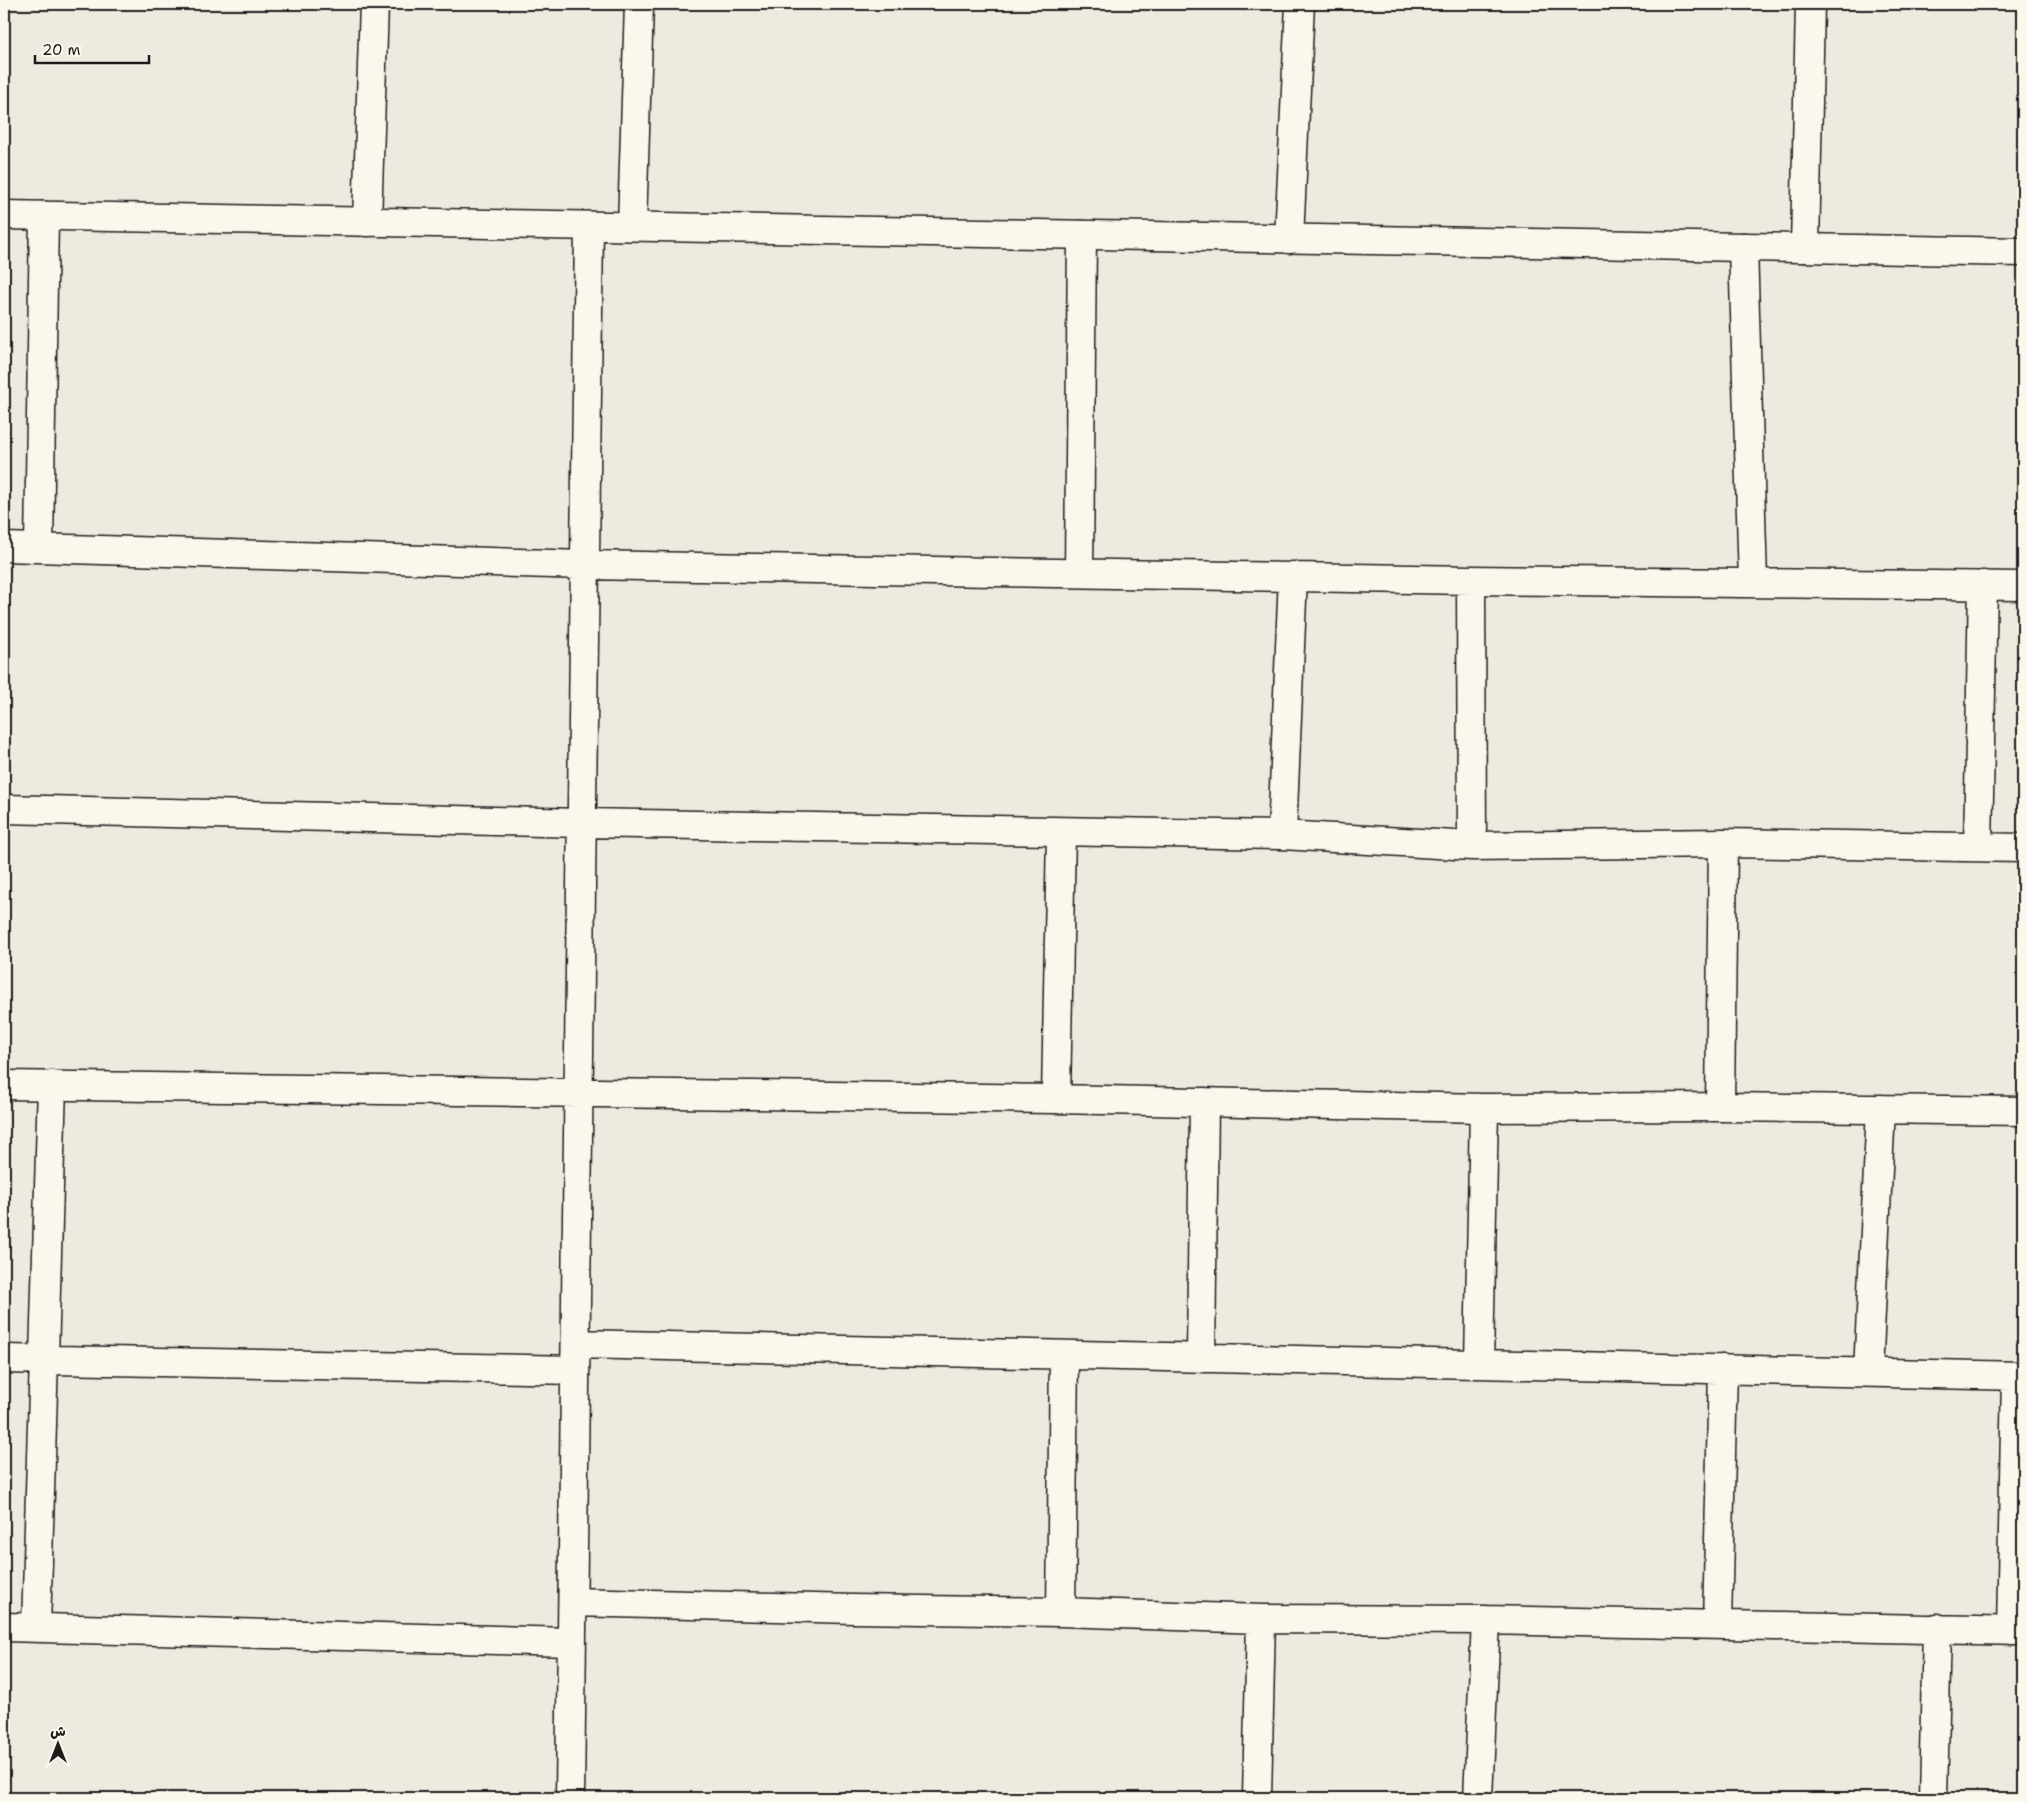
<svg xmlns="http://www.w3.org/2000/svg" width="2027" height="1802" viewBox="0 0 2027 1802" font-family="'Shantell Sans','Playpen Sans Arabic',sans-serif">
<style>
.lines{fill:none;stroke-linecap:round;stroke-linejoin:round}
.street-casing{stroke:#1c1c1c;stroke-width:31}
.secondary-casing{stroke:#1c1c1c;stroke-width:31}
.street{stroke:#fbf7ec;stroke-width:28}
.secondary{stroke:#fbf7ec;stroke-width:28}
</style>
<rect width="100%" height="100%" fill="#eeeadf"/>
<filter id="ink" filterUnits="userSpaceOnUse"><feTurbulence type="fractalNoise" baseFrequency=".02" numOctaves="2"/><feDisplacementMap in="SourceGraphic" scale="10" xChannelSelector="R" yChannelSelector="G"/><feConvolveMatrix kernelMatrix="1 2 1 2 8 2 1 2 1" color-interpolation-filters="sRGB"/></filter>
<g filter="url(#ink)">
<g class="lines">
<defs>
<path id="street" d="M 367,222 L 374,4
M 632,226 L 639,4
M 1289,239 L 1300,4
M 1743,247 L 1753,582
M 1805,248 L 1810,4
M 4,547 L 585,565 L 1471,580 L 2023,586
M 39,548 L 44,216
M 1079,573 L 1082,235
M 1471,580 L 1472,846
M 4,809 L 582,823 L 1282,835 L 1472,846 L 1723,843 L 2023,848
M 1282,835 L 1293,576
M 1978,847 L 1983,585
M 4,1085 L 1056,1099 L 1484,1108 L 1720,1107 L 2023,1111
M 1056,1099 L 1061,832
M 1720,1107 L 1723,843
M 576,1344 L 2023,1376
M 1201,1358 L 1204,1102
M 4,1359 L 575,1370
M 1479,1364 L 1484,1108
M 1868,1372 L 1881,1109
M 573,1602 L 854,1609 L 1061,1612 L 1261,1619 L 1486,1620 L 2023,1631
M 1061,1612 L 1064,1355
M 1717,1625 L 1723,1369
M 4,1627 L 572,1642
M 36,1628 L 52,1085
M 2011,1631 L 2016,1376
M 570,1798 L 589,226
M 1257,1798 L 1261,1619
M 1478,1798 L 1486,1620
M 1933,1798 L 1937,1628"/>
<path id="secondary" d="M 4,215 L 2023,252"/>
</defs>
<!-- street casing -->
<use href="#street" class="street-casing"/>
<!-- secondary casing -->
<use href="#secondary" class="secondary-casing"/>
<!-- street -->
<use href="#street" class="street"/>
<!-- secondary -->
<use href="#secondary" class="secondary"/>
</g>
</g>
<!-- margin -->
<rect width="2027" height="1802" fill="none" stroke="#fbf7ec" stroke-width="20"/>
<rect x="10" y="10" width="2007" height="1782" fill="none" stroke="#1c1c1c" stroke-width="2" filter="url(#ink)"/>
<!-- north arrow -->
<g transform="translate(58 1744)" stroke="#fbf7ec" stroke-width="4" paint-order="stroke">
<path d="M0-4L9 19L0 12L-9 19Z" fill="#1c1c1c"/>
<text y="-8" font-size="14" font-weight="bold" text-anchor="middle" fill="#1c1c1c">ش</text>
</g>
<!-- scale -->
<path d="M35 55v8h114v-8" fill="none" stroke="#1c1c1c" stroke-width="2.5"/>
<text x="42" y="55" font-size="15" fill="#1c1c1c" stroke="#fbf7ec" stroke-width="4" paint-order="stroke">20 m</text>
</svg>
